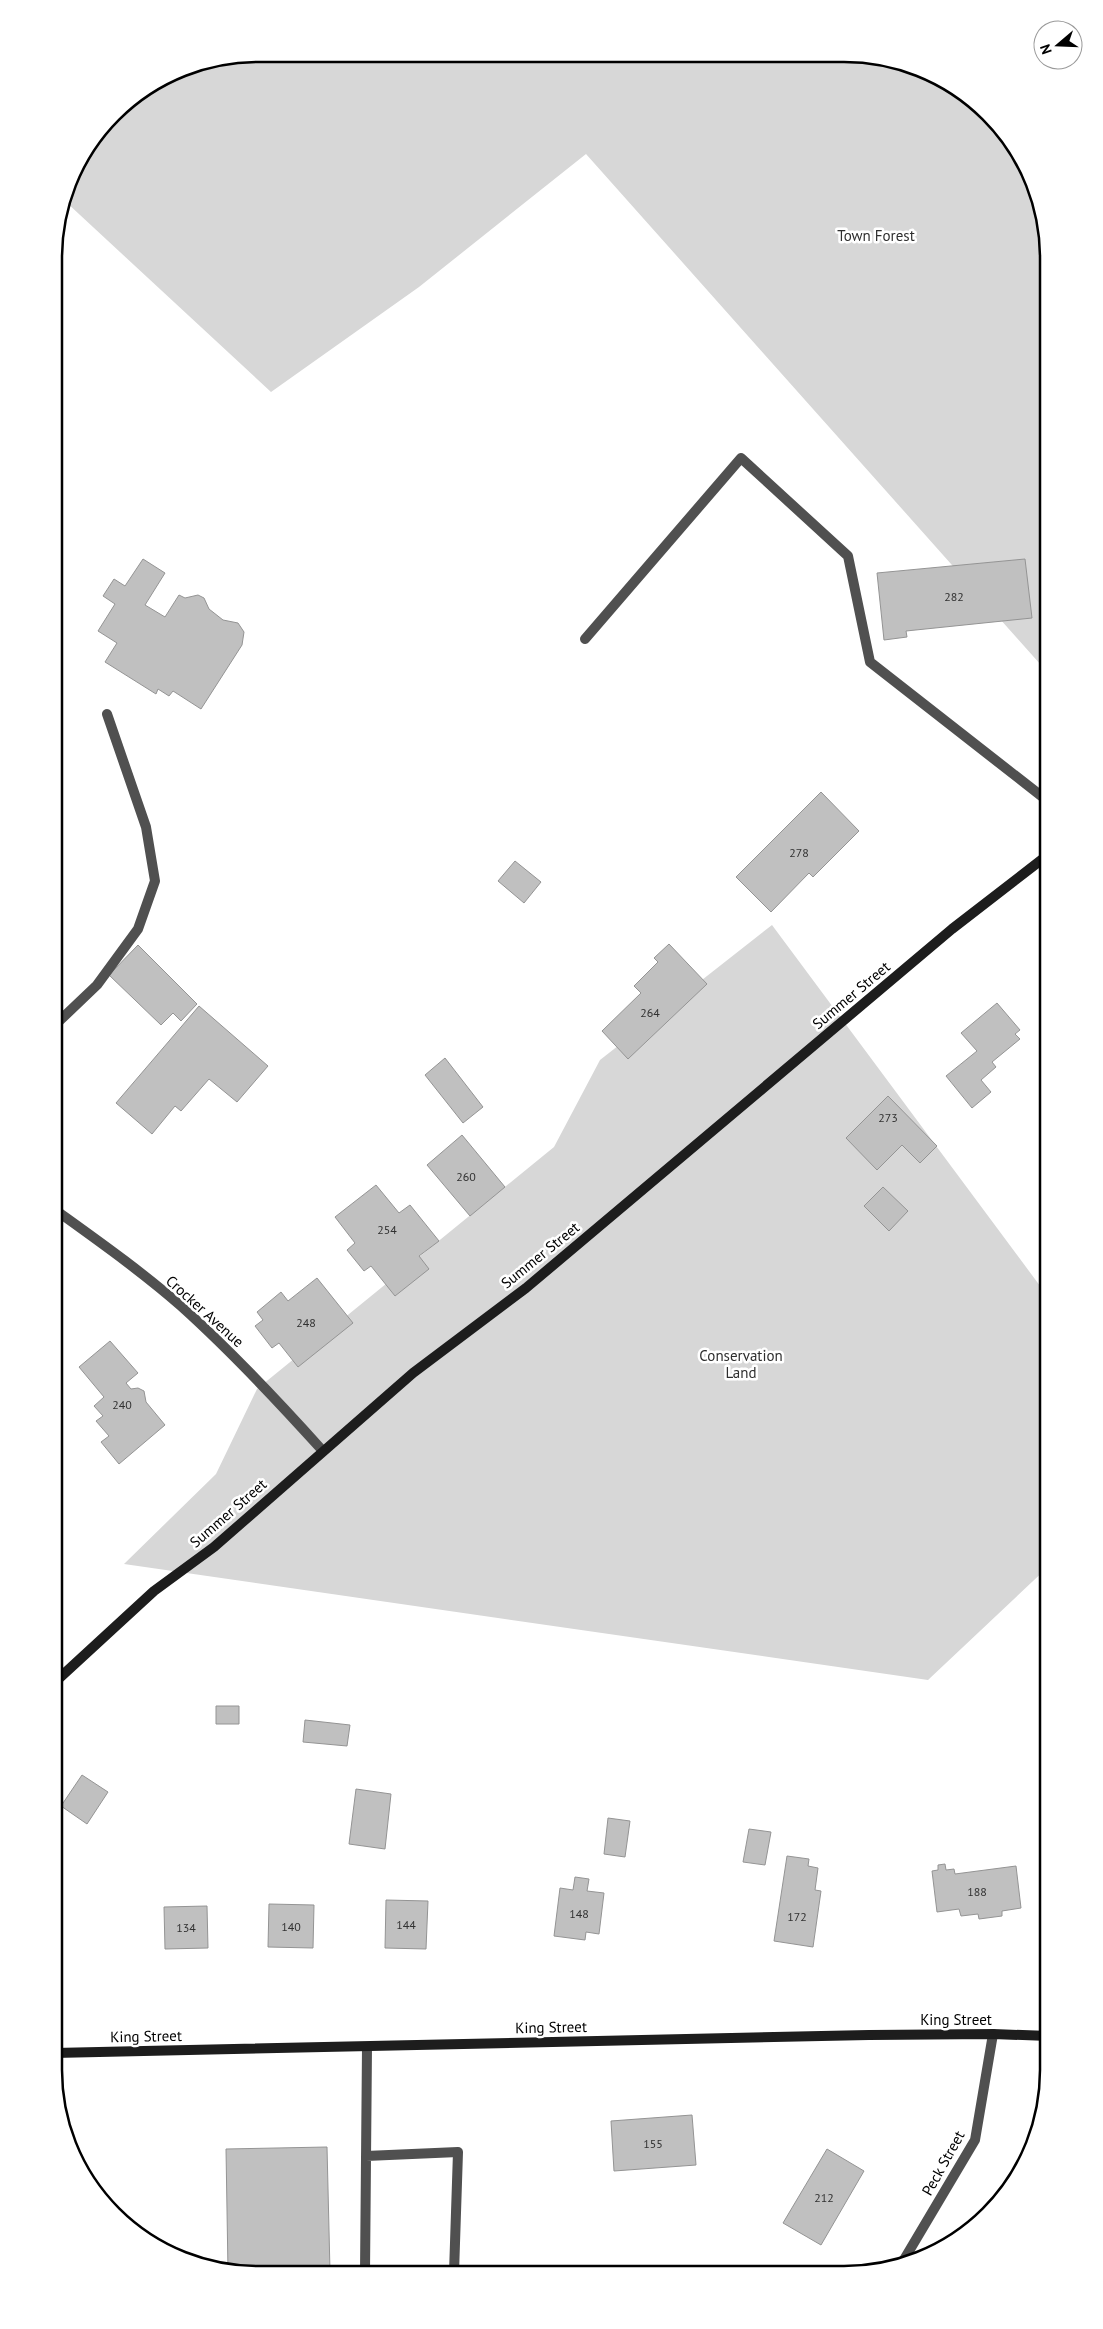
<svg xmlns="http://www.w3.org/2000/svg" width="1103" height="2329" viewBox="0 0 1103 2329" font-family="'PT Sans',sans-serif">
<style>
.green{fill:#d7d7d7}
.building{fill:#c0c0c0;stroke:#949494}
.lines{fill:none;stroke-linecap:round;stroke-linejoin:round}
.lane{stroke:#505050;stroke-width:10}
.street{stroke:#505050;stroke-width:10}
.secondary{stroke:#1d1d1d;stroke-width:10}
.labels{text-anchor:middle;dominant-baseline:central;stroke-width:5;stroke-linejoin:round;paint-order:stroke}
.number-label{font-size:12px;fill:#303030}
.park-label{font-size:15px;fill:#2e2e2e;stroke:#fff}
.street-label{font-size:15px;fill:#000;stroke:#fff}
.rim{fill:none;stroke:#000;stroke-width:2.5}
</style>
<rect width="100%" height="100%" fill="#fff"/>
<!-- green -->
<path class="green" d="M 258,54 L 884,58 L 936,75 L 980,105 L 1022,156 L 1042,205 L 1049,258 L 1049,674 L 586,154 L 419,287 L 271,392 L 66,202 L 75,167 L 123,105 L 180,69 Z
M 772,925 L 1049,1298 L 1049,1566 L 928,1680 L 124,1564 L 216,1474 L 257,1389 L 554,1147 L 600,1060 Z
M 726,2265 L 732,2275 L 697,2274 L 700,2271 Z"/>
<!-- building -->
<path class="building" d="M 143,559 L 165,573 L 145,605 L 165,617 L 179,595 L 185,598 L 198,595 L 204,598 L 209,609 L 223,620 L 238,623 L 244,632 L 242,645 L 201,709 L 173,691 L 169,696 L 158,689 L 156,694 L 105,662 L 117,643 L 98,631 L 115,604 L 103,596 L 114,579 L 125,586 Z
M 1025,559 L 1032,618 L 906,631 L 907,637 L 884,640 L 877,573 Z
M 821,792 L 859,831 L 813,877 L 809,873 L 771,912 L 736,877 Z
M 515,861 L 541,882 L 524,903 L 498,881 Z
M 669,944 L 707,984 L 628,1059 L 602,1031 L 641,993 L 634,986 L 658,962 L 654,958 Z
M 138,945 L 197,1004 L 181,1021 L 173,1013 L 161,1025 L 109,975 Z
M 997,1003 L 1020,1030 L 1015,1034 L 1020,1039 L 992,1062 L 996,1067 L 981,1080 L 991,1092 L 972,1108 L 946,1076 L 977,1051 L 961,1033 Z
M 199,1006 L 268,1066 L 237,1102 L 209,1079 L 181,1111 L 175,1106 L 152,1134 L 116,1103 Z
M 445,1058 L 483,1107 L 463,1123 L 425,1075 Z
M 888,1096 L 937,1146 L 920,1163 L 902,1145 L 877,1170 L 846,1138 Z
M 462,1135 L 505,1187 L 470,1216 L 427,1165 Z
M 376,1185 L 399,1213 L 410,1205 L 439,1241 L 419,1256 L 429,1269 L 395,1296 L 371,1266 L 364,1271 L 347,1250 L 355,1243 L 335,1217 Z
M 883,1187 L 908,1211 L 889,1231 L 864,1206 Z
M 317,1278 L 353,1323 L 298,1367 L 279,1343 L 272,1348 L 255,1326 L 263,1320 L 257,1312 L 281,1292 L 288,1301 Z
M 1049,1288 L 1049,1299 L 1044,1294 Z
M 110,1341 L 138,1373 L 126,1383 L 131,1389 L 138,1388 L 144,1391 L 146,1402 L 165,1425 L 119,1464 L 101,1442 L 109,1436 L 96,1421 L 103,1416 L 94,1406 L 104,1397 L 79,1367 Z
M 216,1706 L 239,1706 L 239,1724 L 216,1724 Z
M 305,1720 L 350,1725 L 347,1746 L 303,1742 Z
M 82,1775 L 108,1792 L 87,1824 L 61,1806 Z
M 356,1789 L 391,1794 L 385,1849 L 349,1844 Z
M 608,1818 L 630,1821 L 625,1857 L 604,1854 Z
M 749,1829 L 771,1832 L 765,1865 L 743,1862 Z
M 787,1856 L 809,1859 L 808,1866 L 818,1868 L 815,1890 L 821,1891 L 813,1947 L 774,1941 Z
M 945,1864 L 946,1870 L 954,1869 L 955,1874 L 1016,1866 L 1021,1908 L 1002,1911 L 1002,1916 L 979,1919 L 978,1914 L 961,1916 L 959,1909 L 937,1912 L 932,1871 L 938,1870 L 938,1865 Z
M 575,1877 L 589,1879 L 587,1891 L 604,1893 L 599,1934 L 586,1932 L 585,1940 L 554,1936 L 560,1888 L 573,1890 Z
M 386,1900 L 428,1901 L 426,1949 L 385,1948 Z
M 269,1904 L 314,1905 L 313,1948 L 268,1947 Z
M 207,1906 L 208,1948 L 165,1949 L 164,1907 Z
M 692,2115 L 696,2165 L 614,2171 L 611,2121 Z
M 327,2147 L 330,2272 L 228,2271 L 226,2149 Z
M 827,2149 L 864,2171 L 821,2245 L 783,2223 Z"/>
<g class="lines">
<!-- lane -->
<path class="lane" d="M 585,639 L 741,458 L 848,556 L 870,662 L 1049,802
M 54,1026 L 97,985 L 138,929 L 155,881 L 146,827 L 107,714
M 366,2156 L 458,2152 L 454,2273
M 365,2272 L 367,2047"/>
<!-- street -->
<path class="street" d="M 54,1209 C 97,1240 141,1271 181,1306 C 231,1351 277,1400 322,1450
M 899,2268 L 975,2140 L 993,2034"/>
<!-- secondary -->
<path class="secondary" d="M 54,1683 L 154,1591 L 214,1547 L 413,1373 L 526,1288 L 952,929 L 1049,854
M 54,2053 L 869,2035 L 993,2034 L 1049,2036"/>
</g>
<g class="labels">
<!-- number labels -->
<g class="number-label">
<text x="954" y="596">282</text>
<text x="799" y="852">278</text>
<text x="650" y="1012">264</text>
<text x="888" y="1117">273</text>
<text x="466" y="1176">260</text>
<text x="387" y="1229">254</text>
<text x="306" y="1322">248</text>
<text x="122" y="1404">240</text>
<text x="977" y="1891">188</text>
<text x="579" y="1913">148</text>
<text x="797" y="1916">172</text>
<text x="406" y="1924">144</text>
<text x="291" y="1926">140</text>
<text x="186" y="1927">134</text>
<text x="653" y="2143">155</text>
<text x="824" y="2197">212</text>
</g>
<!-- park labels -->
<g class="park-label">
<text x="876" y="235">Town Forest</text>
<text x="741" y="1355">Conservation<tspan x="741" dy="17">Land</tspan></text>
</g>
<!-- street labels -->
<g class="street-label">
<text transform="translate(851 995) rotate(-40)">Summer Street</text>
<text transform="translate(540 1255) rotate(-39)">Summer Street</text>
<text transform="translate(205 1311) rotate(42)">Crocker Avenue</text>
<text transform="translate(228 1513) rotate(-41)">Summer Street</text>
<text x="956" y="2019">King Street</text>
<text transform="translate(551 2027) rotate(-1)">King Street</text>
<text transform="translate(146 2036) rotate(-1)">King Street</text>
<text transform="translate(943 2163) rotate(-61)">Peck Street</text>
</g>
</g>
<!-- crop -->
<path d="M0 0H1103V2329H0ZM258 62H844A196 196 0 0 1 1040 258V2070A196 196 0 0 1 844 2266H258A196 196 0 0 1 62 2070V258A196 196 0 0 1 258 62Z" fill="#fff" fill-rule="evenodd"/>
<path class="rim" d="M258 62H844A196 196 0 0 1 1040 258V2070A196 196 0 0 1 844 2266H258A196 196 0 0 1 62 2070V258A196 196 0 0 1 258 62Z"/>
<!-- north arrow -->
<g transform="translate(1058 45) rotate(251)"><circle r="24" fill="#ffffff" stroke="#999999"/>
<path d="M0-4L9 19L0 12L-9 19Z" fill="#000000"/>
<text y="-8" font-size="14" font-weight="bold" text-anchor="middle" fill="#000000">N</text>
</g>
</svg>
